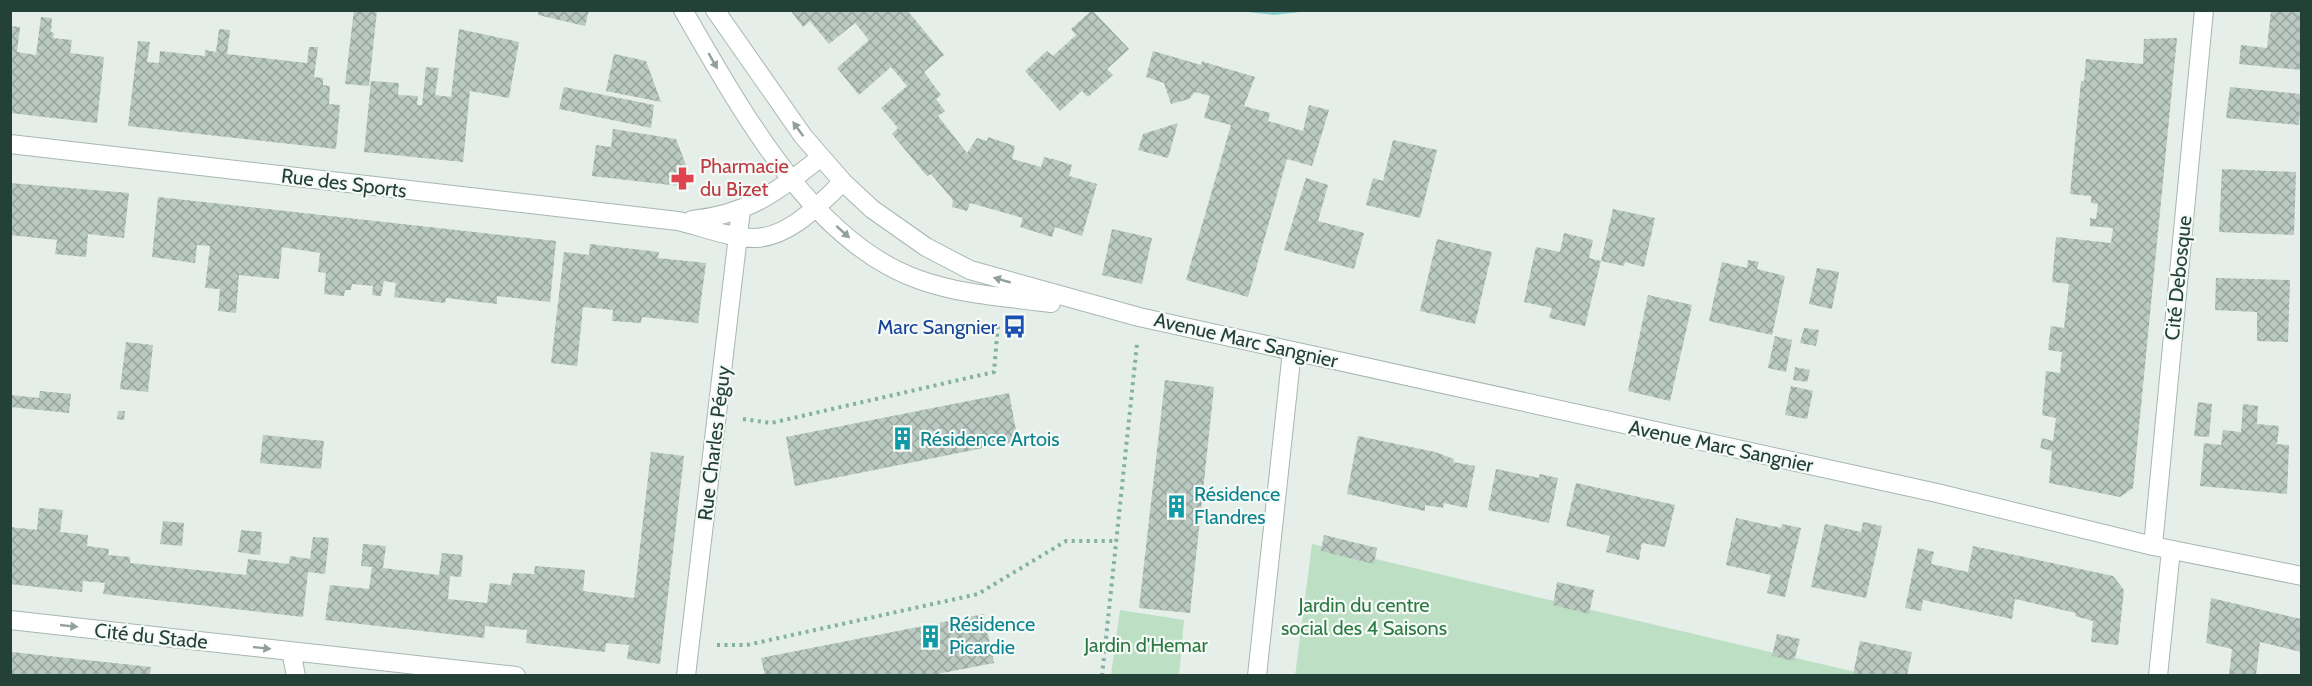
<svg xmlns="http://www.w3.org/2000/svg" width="2312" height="686" viewBox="0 0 2312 686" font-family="Cabin,sans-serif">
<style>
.green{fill:#bddfc4}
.water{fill:url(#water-rules)}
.building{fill:url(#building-cross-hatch)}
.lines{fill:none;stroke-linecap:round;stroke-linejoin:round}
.minor-casing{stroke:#a7b7b0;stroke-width:20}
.path{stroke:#84b2a0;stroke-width:4;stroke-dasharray:3 4.5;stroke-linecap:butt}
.minor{stroke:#fff;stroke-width:18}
.oneway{fill:#91a09a}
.labels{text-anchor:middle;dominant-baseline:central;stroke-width:4.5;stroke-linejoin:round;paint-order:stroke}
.health-label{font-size:20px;fill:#be3a42;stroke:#f5faf7;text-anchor:start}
.street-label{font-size:20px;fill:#234136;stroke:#f5faf7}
.transit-label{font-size:20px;fill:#164399;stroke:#f5faf7;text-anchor:end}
.culture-label{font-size:20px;fill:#0d838f;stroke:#f5faf7;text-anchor:start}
.park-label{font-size:20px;fill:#2c7943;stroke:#f5faf7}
</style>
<defs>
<pattern id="water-rules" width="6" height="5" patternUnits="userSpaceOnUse" patternTransform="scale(1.5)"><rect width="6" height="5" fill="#8ccfd4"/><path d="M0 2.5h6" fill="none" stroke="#72aaad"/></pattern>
<pattern id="building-cross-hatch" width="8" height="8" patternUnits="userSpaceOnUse" patternTransform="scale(1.5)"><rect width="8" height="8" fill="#bac9c2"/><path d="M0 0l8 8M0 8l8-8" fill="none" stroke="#97a59e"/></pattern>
</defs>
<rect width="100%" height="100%" fill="#e5eee9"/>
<!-- green -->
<path class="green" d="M 1312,544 L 1868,675 L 1295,676 Z
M 1120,610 L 1184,620 L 1179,675 L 1111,675 Z"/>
<!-- water -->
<path class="water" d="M 1239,11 L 1309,11 L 1274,15 Z"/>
<!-- building -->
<path class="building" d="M 354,10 L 377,10 L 369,86 L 345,84 Z
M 539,10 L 589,10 L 585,26 L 538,15 Z
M 790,10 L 907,10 L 944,55 L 924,72 L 941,95 L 936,99 L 945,111 L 938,116 L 967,153 L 977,138 L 987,141 L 988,137 L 1015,146 L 1012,159 L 1041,167 L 1044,157 L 1057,160 L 1072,165 L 1069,176 L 1097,184 L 1082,236 L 1055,227 L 1052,237 L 1020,227 L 1023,218 L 970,203 L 967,211 L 952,207 L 953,200 L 931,174 L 927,176 L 892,134 L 898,128 L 881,108 L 907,86 L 891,67 L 859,95 L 837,68 L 869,40 L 855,23 L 829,44 L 810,21 L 803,27 Z
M 1092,10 L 1129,49 L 1107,69 L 1113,75 L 1088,97 L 1082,91 L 1060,111 L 1025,71 L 1047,51 L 1053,56 L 1076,35 L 1071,29 Z
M 2271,10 L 2301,10 L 2301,70 L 2239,64 L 2241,45 L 2267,48 Z
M 41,17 L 52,18 L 51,32 L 54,33 L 53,38 L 72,40 L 70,53 L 104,57 L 97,123 L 10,113 L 10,26 L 20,27 L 17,52 L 36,55 Z
M 219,29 L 230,30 L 227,54 L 307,63 L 309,47 L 318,47 L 314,77 L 323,78 L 323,85 L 330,86 L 329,104 L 340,105 L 336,149 L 128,126 L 138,41 L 150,42 L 147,62 L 159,63 L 160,51 L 205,56 L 205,50 L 216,52 Z
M 459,29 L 519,42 L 509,98 L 470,91 L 463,162 L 364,152 L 371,81 L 399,83 L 398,95 L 418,96 L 417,105 L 422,105 L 426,67 L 439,68 L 435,95 L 451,97 Z
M 2177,38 L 2133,488 L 2120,497 L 2049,483 L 2052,451 L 2040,448 L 2042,438 L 2053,441 L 2056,418 L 2042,415 L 2046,371 L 2060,373 L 2062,352 L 2048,350 L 2051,326 L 2064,328 L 2069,284 L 2052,282 L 2056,237 L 2111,243 L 2113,228 L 2090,226 L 2090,218 L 2096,219 L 2098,204 L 2091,203 L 2091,196 L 2070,194 L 2081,81 L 2084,81 L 2086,59 L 2143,64 L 2144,39 Z
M 1153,51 L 1201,65 L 1202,61 L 1204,62 L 1255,77 L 1244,106 L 1270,113 L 1268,121 L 1303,131 L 1309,105 L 1329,110 L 1312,166 L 1287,159 L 1248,297 L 1186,280 L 1231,125 L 1204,118 L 1210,96 L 1195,92 L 1189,99 L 1171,104 L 1164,83 L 1146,77 Z
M 614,54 L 646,61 L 661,102 L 606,91 Z
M 564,87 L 654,105 L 651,128 L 559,109 Z
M 2230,87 L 2301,94 L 2299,125 L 2226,118 Z
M 1178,123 L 1168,158 L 1138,150 L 1143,134 Z
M 613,129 L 676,139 L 689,173 L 679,186 L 592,176 L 596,145 L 611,147 Z
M 1393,140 L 1437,150 L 1420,218 L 1366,205 L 1373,178 L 1383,181 Z
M 2222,169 L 2296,172 L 2294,235 L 2219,232 Z
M 1306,178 L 1328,185 L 1318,221 L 1364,233 L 1354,269 L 1284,250 Z
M 10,183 L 129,193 L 124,238 L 88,234 L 86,257 L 55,254 L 57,240 L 10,235 Z
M 158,197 L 556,241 L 550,302 L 497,296 L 497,304 L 446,298 L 445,303 L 394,297 L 396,283 L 384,281 L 381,296 L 372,295 L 373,286 L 352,284 L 351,290 L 345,290 L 344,296 L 324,294 L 326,273 L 318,272 L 320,253 L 282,247 L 279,279 L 239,275 L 236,313 L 218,311 L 220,289 L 205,288 L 210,246 L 197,245 L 195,263 L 152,257 Z
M 1613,209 L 1655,218 L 1644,267 L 1625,262 L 1624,266 L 1601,261 Z
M 1112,229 L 1152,238 L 1142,284 L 1102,275 Z
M 1564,233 L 1593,240 L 1589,258 L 1601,261 L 1585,326 L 1549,318 L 1552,308 L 1524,302 L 1536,247 L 1560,252 Z
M 1437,239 L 1492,252 L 1475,324 L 1420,311 Z
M 590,244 L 659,252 L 658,258 L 706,263 L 698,323 L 642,317 L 641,323 L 612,321 L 613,310 L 583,307 L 577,366 L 551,363 L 564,252 L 589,255 Z
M 1748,260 L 1759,262 L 1757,269 L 1785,276 L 1772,335 L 1709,321 L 1722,262 L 1747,268 Z
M 1817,268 L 1839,272 L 1832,309 L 1809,304 Z
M 2216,278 L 2290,280 L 2288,342 L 2257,341 L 2257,312 L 2215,310 Z
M 1648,295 L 1692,305 L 1670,401 L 1628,391 Z
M 1804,328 L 1819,330 L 1816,346 L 1800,343 Z
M 1775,336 L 1792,340 L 1786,372 L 1768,368 Z
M 126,342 L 153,345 L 148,392 L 120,389 Z
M 1795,367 L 1810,370 L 1807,382 L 1793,380 Z
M 1165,380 L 1214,387 L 1190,613 L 1139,608 Z
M 1791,386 L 1813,391 L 1807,419 L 1785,415 Z
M 40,391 L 71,394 L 69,413 L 10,407 L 10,395 L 39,398 Z
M 1009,393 L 1018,441 L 795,486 L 786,437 Z
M 2198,402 L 2212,404 L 2209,437 L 2194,436 Z
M 2243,404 L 2258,406 L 2257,424 L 2279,426 L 2277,444 L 2289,445 L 2287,494 L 2200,486 L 2204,443 L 2221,445 L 2223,430 L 2241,432 Z
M 118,411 L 125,411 L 124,420 L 117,419 Z
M 263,435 L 324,441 L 321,469 L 260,463 Z
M 1358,436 L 1435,452 L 1454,459 L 1453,462 L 1475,466 L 1467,508 L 1444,503 L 1443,508 L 1425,505 L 1425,511 L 1347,494 Z
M 651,452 L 684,456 L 660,664 L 627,659 L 629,645 L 606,643 L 605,652 L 526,643 L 527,630 L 485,626 L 484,638 L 325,620 L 330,585 L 369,589 L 372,567 L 361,566 L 363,544 L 386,546 L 383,568 L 439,575 L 442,553 L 463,555 L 461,577 L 450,576 L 448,599 L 487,603 L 490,583 L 511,585 L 513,573 L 534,574 L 535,566 L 585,570 L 583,591 L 634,598 Z
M 1496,469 L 1539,478 L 1540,474 L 1558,478 L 1549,523 L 1488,510 Z
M 1576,483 L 1675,505 L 1665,547 L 1642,543 L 1639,560 L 1606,552 L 1610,536 L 1566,526 Z
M 39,508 L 63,510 L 60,532 L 88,535 L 87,546 L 109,549 L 108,555 L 130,557 L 130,563 L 207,571 L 246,575 L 248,559 L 289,564 L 290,556 L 310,559 L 313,537 L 329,538 L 325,574 L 308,572 L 303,617 L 103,594 L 105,583 L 83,581 L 82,592 L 10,584 L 10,527 L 37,530 Z
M 1736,518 L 1781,528 L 1782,524 L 1801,528 L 1785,597 L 1767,593 L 1771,575 L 1726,565 Z
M 163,521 L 184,523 L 182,546 L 160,544 Z
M 1863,522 L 1882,526 L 1866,598 L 1811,587 L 1825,524 L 1861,532 Z
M 241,530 L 262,532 L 260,555 L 238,552 Z
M 1324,535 L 1377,548 L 1374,564 L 1321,551 Z
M 1973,546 L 2113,576 L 2124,590 L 2118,645 L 2091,642 L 2093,621 L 2075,616 L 2076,613 L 2015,599 L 2012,619 L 1923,600 L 1921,611 L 1905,608 L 1918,548 L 1934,552 L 1931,564 L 1968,572 Z
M 1557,582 L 1594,590 L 1589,614 L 1553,605 Z
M 2211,598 L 2301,619 L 2301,652 L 2260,642 L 2256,675 L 2229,675 L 2232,649 L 2206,643 Z
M 984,614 L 994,663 L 932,675 L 765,675 L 761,658 Z
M 1777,634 L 1800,639 L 1794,661 L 1772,656 Z
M 1860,641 L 1912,652 L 1907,675 L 1853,675 Z
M 12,652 L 151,667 L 150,675 L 10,675 Z"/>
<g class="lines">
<defs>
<path id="minor" d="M 683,10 C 738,104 811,243 920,280 C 962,295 1007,297 1051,303
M 715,10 L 803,136 L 843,182 L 872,209 L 926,247 L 970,270 L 1139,317 L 1937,493 L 2153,546 L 2302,576
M 10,144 L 678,221 C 703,227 730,238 755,238 C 790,237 819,204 843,182
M 692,220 C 749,214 776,192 820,158
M 2153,546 L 2204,10
M 10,620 L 516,676
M 291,651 L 296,676
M 686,676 L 741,210
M 1257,676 L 1292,351
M 2158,676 L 2171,550"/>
</defs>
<!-- minor casing -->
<use href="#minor" class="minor-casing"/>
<!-- path -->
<path class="path" d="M 743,419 L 771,423 L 994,372 L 998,324
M 717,645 L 747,645 L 978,594 L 1066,541 L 1117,541
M 1102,676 L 1137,344"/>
<!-- minor -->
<use href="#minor" class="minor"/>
</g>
<!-- one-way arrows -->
<defs><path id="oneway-solid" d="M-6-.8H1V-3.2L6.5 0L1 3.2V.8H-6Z" transform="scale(1.5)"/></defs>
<g class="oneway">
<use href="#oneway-solid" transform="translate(713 61) rotate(60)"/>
<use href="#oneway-solid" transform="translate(798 129) rotate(-126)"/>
<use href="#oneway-solid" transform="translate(843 232) rotate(42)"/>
<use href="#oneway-solid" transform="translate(1002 280) rotate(-164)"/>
<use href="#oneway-solid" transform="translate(69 626) rotate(6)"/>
<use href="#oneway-solid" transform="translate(262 648) rotate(6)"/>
</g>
<!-- icons -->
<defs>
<symbol id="pharmacy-bare" viewBox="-9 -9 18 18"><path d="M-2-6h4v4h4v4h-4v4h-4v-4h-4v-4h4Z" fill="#e0444e" stroke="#f5faf7" stroke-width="2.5" paint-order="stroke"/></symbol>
<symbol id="bus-bare" viewBox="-9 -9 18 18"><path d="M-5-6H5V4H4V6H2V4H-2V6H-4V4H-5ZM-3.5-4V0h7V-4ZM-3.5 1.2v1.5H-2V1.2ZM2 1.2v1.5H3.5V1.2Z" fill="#1a4fb4" stroke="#f5faf7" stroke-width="2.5" paint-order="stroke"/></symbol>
<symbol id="building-bare" viewBox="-9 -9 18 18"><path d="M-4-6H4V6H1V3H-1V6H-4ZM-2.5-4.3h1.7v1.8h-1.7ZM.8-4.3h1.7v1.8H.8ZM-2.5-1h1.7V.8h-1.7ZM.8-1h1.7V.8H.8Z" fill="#0f9aa8" stroke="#f5faf7" stroke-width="2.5" paint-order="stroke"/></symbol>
</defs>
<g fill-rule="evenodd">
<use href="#pharmacy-bare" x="666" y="162" width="33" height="33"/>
<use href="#bus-bare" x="998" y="310" width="33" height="33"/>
<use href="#building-bare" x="886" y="422" width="33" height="33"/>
<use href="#building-bare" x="1160" y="490" width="33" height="33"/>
<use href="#building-bare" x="914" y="620" width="33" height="33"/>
</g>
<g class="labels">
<!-- health labels -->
<g class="health-label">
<text x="700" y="166">Pharmacie<tspan x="700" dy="23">du Bizet</tspan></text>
</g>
<!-- street labels -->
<g class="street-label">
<text transform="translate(344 183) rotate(7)">Rue des Sports</text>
<text transform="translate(2178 278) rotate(-84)">Cité Debosque</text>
<text transform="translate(1246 340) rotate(13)">Avenue Marc Sangnier</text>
<text transform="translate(714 443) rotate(-83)">Rue Charles Péguy</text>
<text transform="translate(1721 446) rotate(12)">Avenue Marc Sangnier</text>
<text transform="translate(151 636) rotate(6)">Cité du Stade</text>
</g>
<!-- transit labels -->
<g class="transit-label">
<text x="997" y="327">Marc Sangnier</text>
</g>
<!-- culture labels -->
<g class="culture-label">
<text x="920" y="439">Résidence Artois</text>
<text x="1194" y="494">Résidence<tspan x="1194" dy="23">Flandres</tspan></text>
<text x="949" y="624">Résidence<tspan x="949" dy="23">Picardie</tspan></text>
</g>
<!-- park labels -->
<g class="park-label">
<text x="1364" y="605">Jardin du centre<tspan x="1364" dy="23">social des 4 Saisons</tspan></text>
<text x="1146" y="645">Jardin d'Hemar</text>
</g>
</g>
<!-- border -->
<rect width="2312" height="686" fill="none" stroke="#234136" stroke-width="24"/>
</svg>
